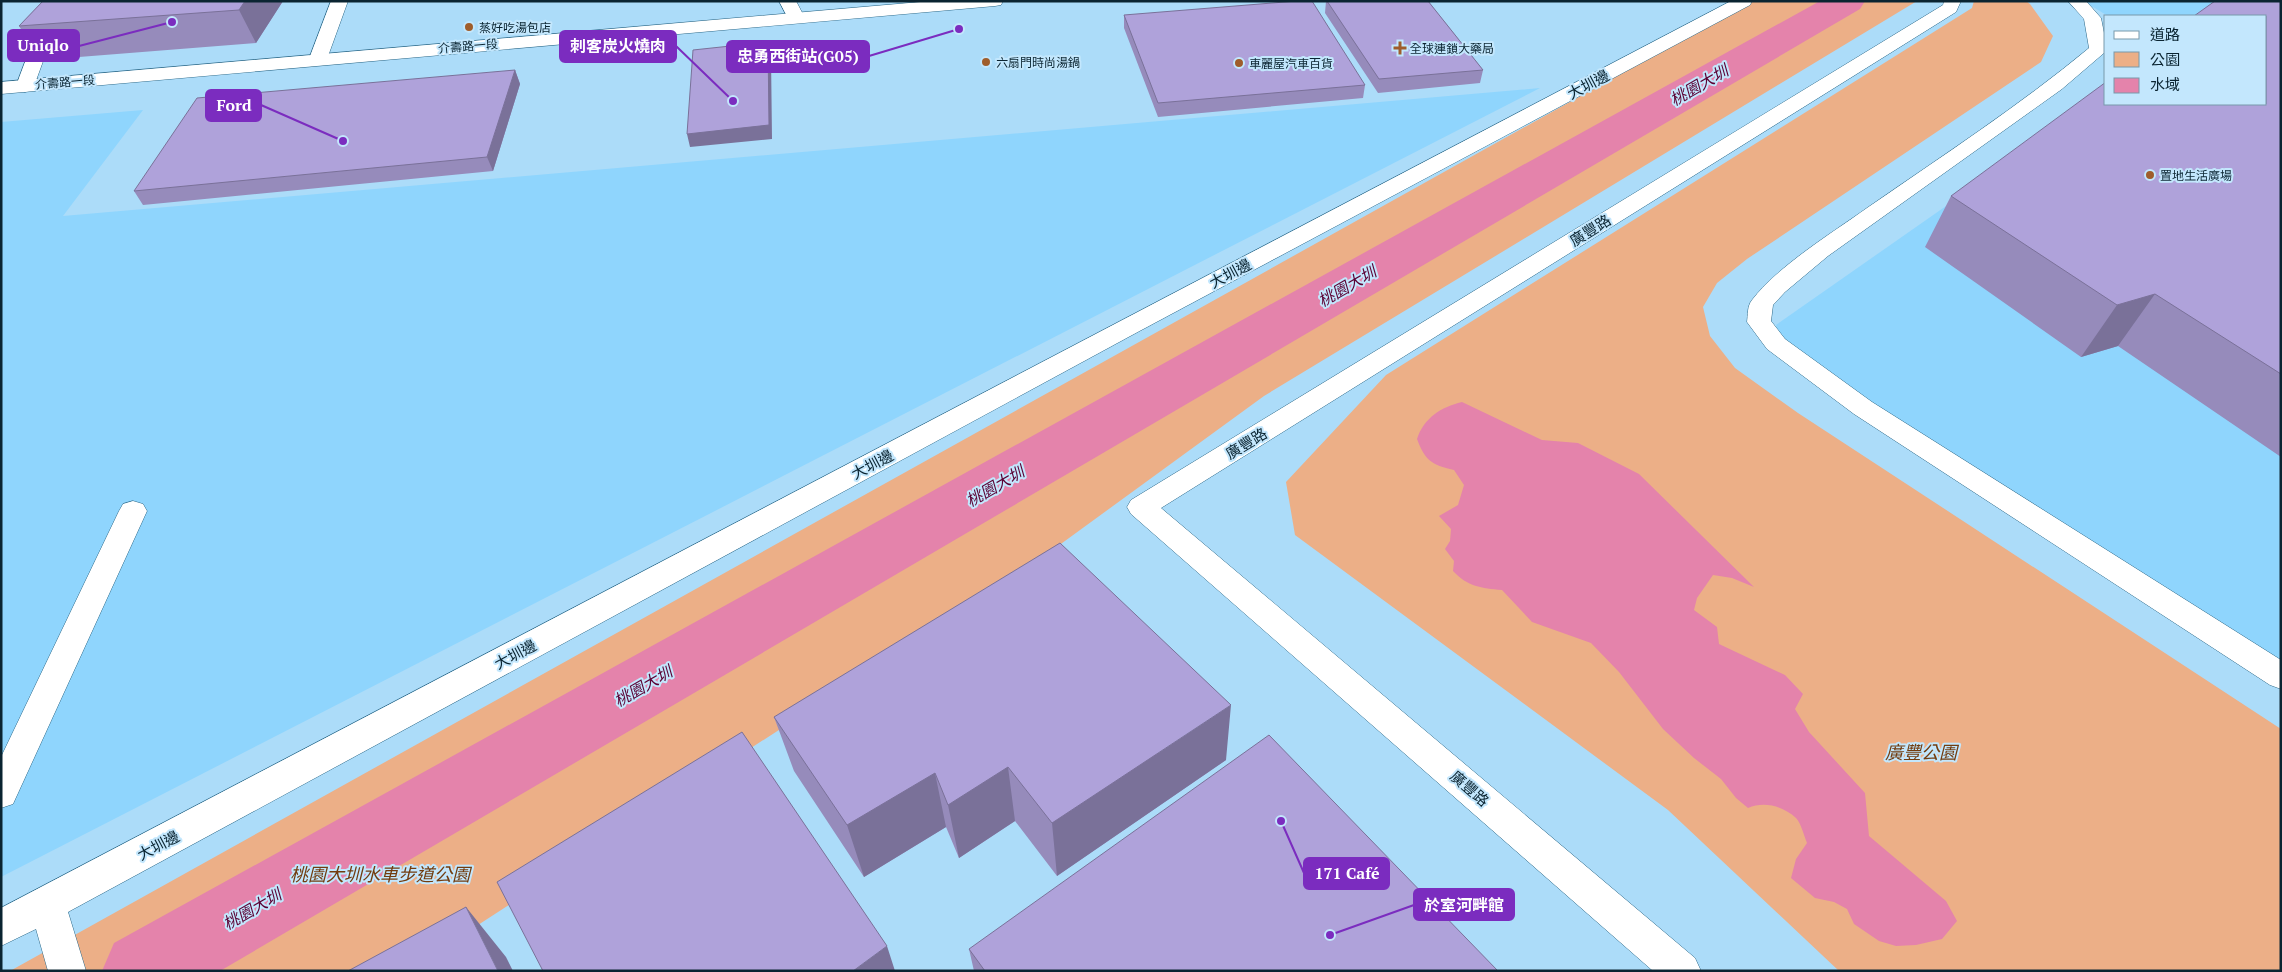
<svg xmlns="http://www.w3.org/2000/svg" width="2282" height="972" viewBox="0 0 2282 972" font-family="'PT Serif','Noto Sans TC',serif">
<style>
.built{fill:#8fd5fd}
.green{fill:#ecaf87}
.water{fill:#e483ab}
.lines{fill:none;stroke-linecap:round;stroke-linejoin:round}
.canal{fill:#e483ab;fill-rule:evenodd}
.minor-casing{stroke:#2a6787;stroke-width:1}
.major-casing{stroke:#2a6787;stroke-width:1}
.minor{fill:#fff;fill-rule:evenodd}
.major{fill:#fff;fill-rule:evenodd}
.wall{fill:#968bbb}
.shaded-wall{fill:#7a7199}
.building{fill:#afa2da;stroke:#7a7199}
.poi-dot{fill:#9f5d2b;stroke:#c3e7fd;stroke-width:2}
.labels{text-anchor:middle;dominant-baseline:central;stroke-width:4;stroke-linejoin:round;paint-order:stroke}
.far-poi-label{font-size:12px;fill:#0a2431;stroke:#c3e7fd;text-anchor:start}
.far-street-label{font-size:12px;fill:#0a2431;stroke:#c3e7fd}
.street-label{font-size:15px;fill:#0a2431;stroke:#c3e7fd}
.water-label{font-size:16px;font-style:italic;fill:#5b0133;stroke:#c3e7fd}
.near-park-label{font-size:18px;font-style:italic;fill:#723c0f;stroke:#c3e7fd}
.leader{fill:none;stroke:#7b2cbf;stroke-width:2}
.callout-dot{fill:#7b2cbf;stroke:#c3e7fd;stroke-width:2}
.callout{fill:#7b2cbf;stroke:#7b2cbf;stroke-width:2}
.callout-label{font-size:16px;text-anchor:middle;font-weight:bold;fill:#fff}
</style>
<rect width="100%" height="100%" fill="#acdcf9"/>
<!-- built -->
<path class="built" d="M 2083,1 L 2281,1 L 2281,670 L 1781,356 L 1776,325 L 2086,108 L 2106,104 L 2266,104 L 2266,16 L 2108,16 Z
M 1540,88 L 1,877 L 1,122 L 143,110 L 63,216 Z"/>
<!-- green -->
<path class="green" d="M 1751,1 L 1917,1 L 1264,396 L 1021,573 L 407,971 L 10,971 Z
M 1974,1 L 2026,1 L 2030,4 L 2053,36 L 2041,62 L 1747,259 L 1717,283 L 1703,307 L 1710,336 L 1735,368 L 1798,413 L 2281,729 L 2281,971 L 1839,971 L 1668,810 L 1295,535 L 1286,482 L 1386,375 L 1972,8 Z"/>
<!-- water -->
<path class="water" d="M 1462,402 L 1542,440 L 1578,443 L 1639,474 L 1754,587 L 1732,578 L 1713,575 L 1697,598 L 1694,610 L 1717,627 L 1719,644 L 1785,675 L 1803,694 L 1795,709 L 1809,732 L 1865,793 L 1869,836 L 1946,901 L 1957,921 L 1942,939 L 1916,945 L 1896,946 L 1879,941 L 1854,924 L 1847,909 L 1834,902 L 1815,898 L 1791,878 L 1796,859 L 1807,843 C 1804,836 1801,823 1796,818 C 1783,806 1764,801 1748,808 L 1736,798 L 1721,779 L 1694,758 L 1663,729 L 1619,672 L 1591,643 L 1532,622 L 1502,590 C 1481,588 1468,587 1453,571 L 1454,561 L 1445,549 L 1450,541 L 1451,529 L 1439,516 L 1458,505 L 1464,485 L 1454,470 C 1431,465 1425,460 1417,439 C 1424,418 1441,407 1462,402 Z"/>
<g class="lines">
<!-- canal -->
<path class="canal" d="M 1820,1 L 1865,1 L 1860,9 L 220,971 L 102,971 L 114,943 Z"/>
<defs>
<path id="minor" d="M 48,1 L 65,1 L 34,86 L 32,90 L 25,92 L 18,90 L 16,86 Z
M 331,1 L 348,1 L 327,59 L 324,63 L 312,63 L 309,59 Z
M 779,1 L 796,1 L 805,18 L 802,22 L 790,22 Z
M 1731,1 L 1752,1 L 1750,5 L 1134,334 L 68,912 L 86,971 L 48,971 L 36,929 L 1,946 L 1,908 Z
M 1944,1 L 1961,1 L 1956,12 L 1161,508 L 1695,958 L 1701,971 L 1653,971 L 1131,514 L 1127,507 L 1131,500 L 1943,5 Z
M 2068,1 L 2086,1 L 2101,18 L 2106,43 L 2104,53 L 2062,89 L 1828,256 L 1785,292 L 1773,305 L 1771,321 L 1785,339 L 1872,402 L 2281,660 L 2281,689 L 2270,685 L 1854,414 L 1767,349 L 1747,322 C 1748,315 1747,306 1752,300 C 1778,266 1832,233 1867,208 C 1942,156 2019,106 2089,48 L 2084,19 Z
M 133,501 L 143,504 L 147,511 L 13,804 L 1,808 L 1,757 L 119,511 L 123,504 Z"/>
<path id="major" d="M 932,1 L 1003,1 L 1001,5 L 995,6 L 1,94 L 1,82 Z"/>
</defs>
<!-- minor casing -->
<use href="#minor" class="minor-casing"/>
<!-- major casing -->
<use href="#major" class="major-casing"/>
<!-- minor -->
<use href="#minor" class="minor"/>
<!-- major -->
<use href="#major" class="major"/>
</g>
<!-- wall -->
<path class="wall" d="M 43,1 L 283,1 L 256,43 L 41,60 L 19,26 Z
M 1326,1 L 1428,1 L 1483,70 L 1480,83 L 1378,93 L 1325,13 Z
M 2281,1 L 2281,457 L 2118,346 L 2081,357 L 1925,247 L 1951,196 Z
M 1124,15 L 1365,85 L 1363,98 L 1158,117 L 1124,28 Z
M 515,70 L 520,84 L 493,171 L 143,205 L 134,191 Z
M 774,717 L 1226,760 L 1057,876 L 1015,821 L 959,858 L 946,827 L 864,877 L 794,771 Z
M 969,949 L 1498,971 L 974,971 Z"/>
<!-- shaded-wall -->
<path class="shaded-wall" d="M 245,1 L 283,1 L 256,43 L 239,10 Z
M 768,42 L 771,56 L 772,139 L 690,147 L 687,134 Z
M 515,70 L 520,84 L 493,171 L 487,157 Z
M 2155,294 L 2118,346 L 2081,357 L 2117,305 Z
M 1231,705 L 1226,760 L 1057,876 L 1052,823 Z
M 1008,767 L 1015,821 L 959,858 L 948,805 Z
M 935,773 L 946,827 L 864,877 L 847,825 Z
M 466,907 L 506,957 L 513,971 L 498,971 Z
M 887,946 L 895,971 L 853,971 Z"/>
<!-- building -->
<path class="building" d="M 43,1 L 245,1 L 239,10 L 19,26 Z
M 1297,1 L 1312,1 L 1365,85 L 1158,103 L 1124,15 Z
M 1327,1 L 1428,1 L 1483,70 L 1379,79 Z
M 2215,1 L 2281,1 L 2281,374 L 2155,294 L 2117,305 L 1951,196 L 2106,82 L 2106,104 L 2266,104 L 2266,16 L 2194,16 Z
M 768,42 L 769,125 L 687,134 L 693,50 Z
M 515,70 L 487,157 L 134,191 L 197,98 Z
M 1060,543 L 1231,705 L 1052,823 L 1008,767 L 948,805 L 935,773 L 847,825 L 774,717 Z
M 742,732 L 887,946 L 853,971 L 543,971 L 497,882 Z
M 1269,735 L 1498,971 L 985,971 L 969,949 Z
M 466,907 L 498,971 L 348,971 Z"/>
<!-- markers -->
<g class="poi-dot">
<circle cx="469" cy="27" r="5"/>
<path d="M1397.5 40.5h5v5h5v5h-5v5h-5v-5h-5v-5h5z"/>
<circle cx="986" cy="62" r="5"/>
<circle cx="1239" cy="63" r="5"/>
<circle cx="2150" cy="175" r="5"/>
</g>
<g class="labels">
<!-- far-poi labels -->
<g class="far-poi-label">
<text x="479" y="27">蒸好吃湯包店</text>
<text x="1410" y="48">全球連鎖大藥局</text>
<text x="996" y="62">六扇門時尚湯鍋</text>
<text x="1249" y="63">車麗屋汽車百貨</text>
<text x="2160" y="175">置地生活廣場</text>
</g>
<!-- far-street labels -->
<g class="far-street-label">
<text transform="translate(468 46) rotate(-5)">介壽路一段</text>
<text transform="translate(65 82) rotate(-5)">介壽路一段</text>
</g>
<!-- street labels -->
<g class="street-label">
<text transform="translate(1588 84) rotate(-28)">大圳邊</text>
<text transform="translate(1590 230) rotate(-32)">廣豐路</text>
<text transform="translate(1230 273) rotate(-28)">大圳邊</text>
<text transform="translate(1246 443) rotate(-31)">廣豐路</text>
<text transform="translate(872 464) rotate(-28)">大圳邊</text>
<text transform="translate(515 654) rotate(-28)">大圳邊</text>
<text transform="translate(1470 788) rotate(41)">廣豐路</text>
<text transform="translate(158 845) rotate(-28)">大圳邊</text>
</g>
<!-- water labels -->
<g class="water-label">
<text transform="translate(1699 85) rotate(-30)">桃園大圳</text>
<text transform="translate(1347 286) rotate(-30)">桃園大圳</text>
<text transform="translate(995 486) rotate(-30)">桃園大圳</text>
<text transform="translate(643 686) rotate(-30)">桃園大圳</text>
<text transform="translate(252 909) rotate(-30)">桃園大圳</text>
</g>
<!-- near-park labels -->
<g class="near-park-label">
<text x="1921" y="752">廣豐公園</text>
<text x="380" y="874">桃園大圳水車步道公園</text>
</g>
</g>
<!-- callouts -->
<path class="leader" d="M172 22L79 46M733 101L676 46M959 29L869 56M343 141L261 105M1281 821L1304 873M1330 935L1414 905"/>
<g class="callout-dot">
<circle cx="172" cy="22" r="5"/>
<circle cx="733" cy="101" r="5"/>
<circle cx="959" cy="29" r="5"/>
<circle cx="343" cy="141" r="5"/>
<circle cx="1281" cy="821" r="5"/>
<circle cx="1330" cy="935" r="5"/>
</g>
<g class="callout">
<rect x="8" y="30" width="71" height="31" rx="5"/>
<rect x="560" y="31" width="116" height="31" rx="5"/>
<rect x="727" y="41" width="142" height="31" rx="5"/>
<rect x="206" y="90" width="55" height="31" rx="5"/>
<rect x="1304" y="858" width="85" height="31" rx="5"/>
<rect x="1414" y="889" width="100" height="31" rx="5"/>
</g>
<g class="callout-label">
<text x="43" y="51">Uniqlo</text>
<text x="618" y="52">刺客炭火燒肉</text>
<text x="798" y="62">忠勇西街站(G05)</text>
<text x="234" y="111">Ford</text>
<text x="1347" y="879">171 Café</text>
<text x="1464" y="911">於室河畔館</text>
</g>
<!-- border -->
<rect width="2282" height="972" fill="none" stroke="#0a2431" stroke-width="5"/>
<!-- legend -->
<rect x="2104" y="15" width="162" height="90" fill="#c3e7fd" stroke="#7999ab"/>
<rect x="2114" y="31" width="25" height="8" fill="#ffffff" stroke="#7999ab"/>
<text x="2150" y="40" font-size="15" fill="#0a2431">道路</text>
<rect x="2114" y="52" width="25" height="15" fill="#ecaf87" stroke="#7999ab"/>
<text x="2150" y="65" font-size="15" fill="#0a2431">公園</text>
<rect x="2114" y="78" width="25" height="15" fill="#e483ab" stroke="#7999ab"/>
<text x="2150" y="90" font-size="15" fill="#0a2431">水域</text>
</svg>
